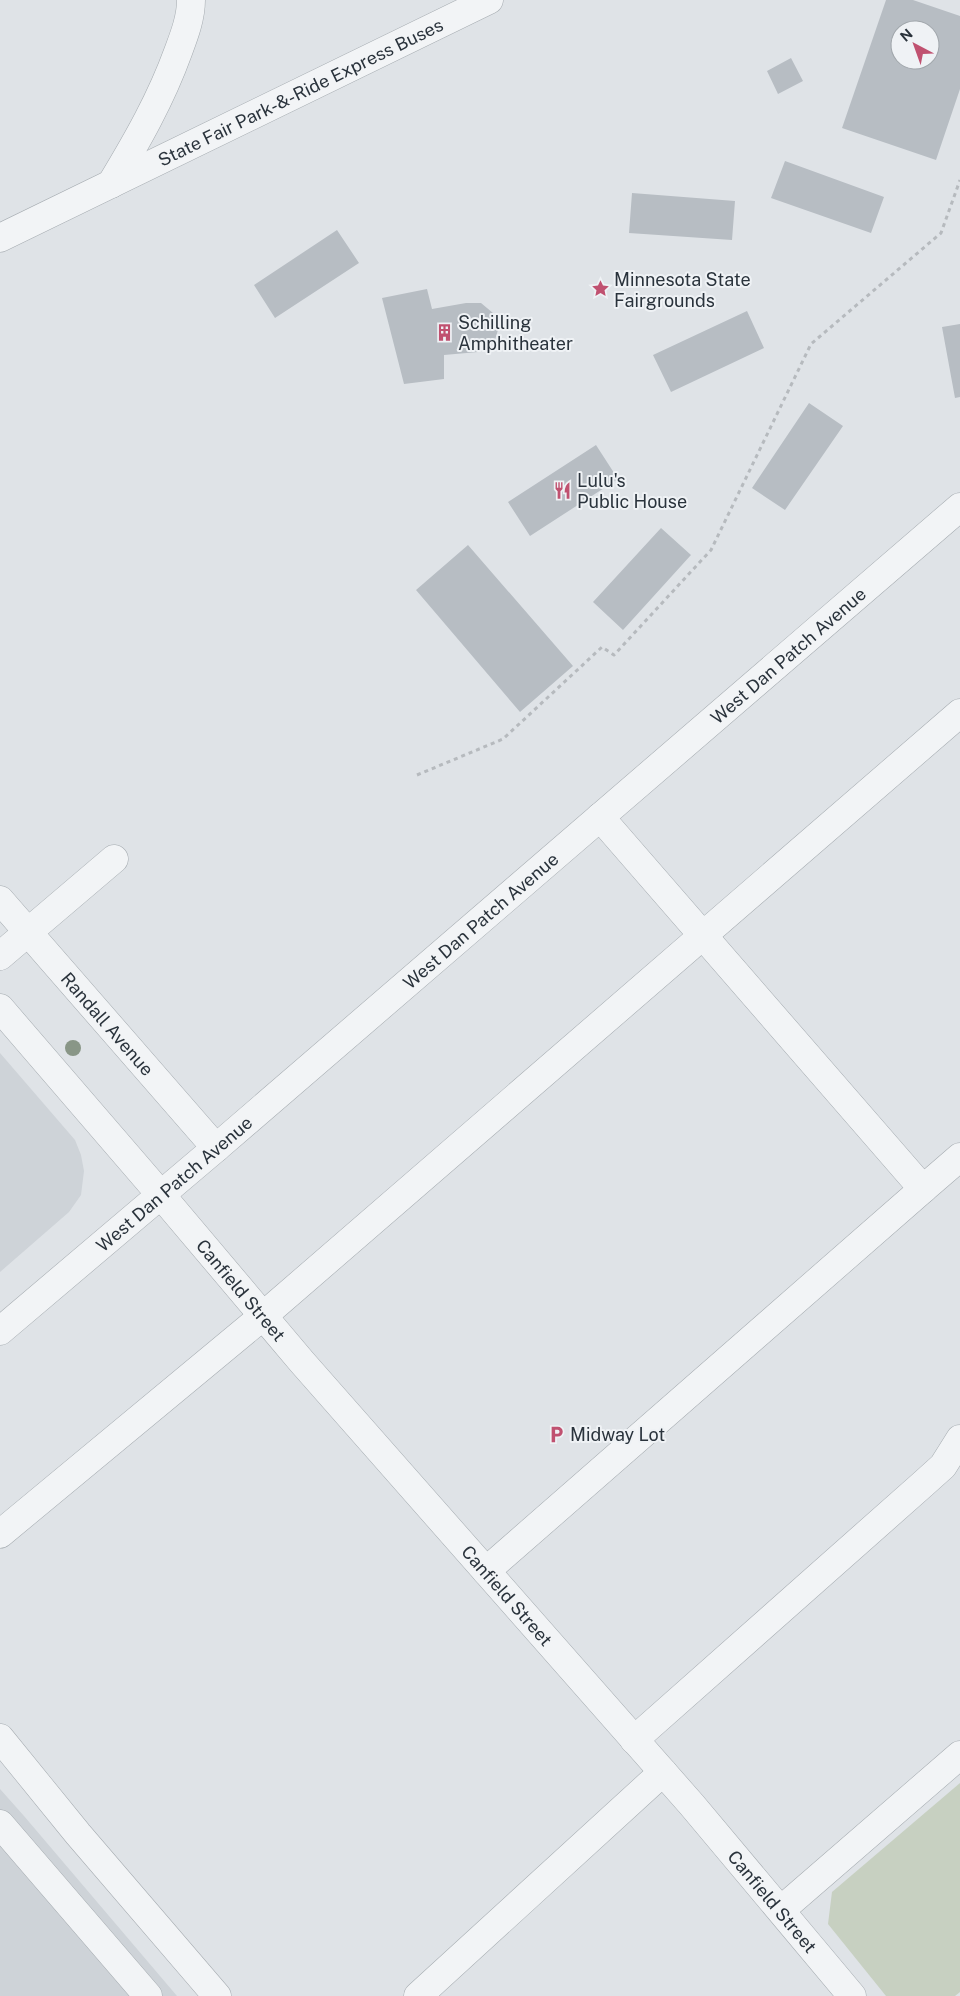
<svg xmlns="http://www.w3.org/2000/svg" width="960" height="1996" viewBox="0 0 960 1996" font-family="'Public Sans',sans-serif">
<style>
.built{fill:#ced3d8}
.green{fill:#c7d0c1}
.building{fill:#b7bdc3;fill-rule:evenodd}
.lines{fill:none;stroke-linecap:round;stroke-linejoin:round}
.minor-casing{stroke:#a5abb0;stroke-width:29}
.path{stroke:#b6babe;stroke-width:3;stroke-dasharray:4 4;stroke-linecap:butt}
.minor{stroke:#f2f4f6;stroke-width:28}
.tree{fill:#899687}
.labels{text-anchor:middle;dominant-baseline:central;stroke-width:4;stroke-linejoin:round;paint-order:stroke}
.street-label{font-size:18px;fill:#2a333c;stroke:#eff2f5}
.poi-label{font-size:18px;fill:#2a333c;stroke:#eff2f5;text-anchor:start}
</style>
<rect width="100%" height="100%" fill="#dfe3e7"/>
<!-- built -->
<path class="built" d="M 0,1053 L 75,1140 L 81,1155 L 84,1171 L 81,1195 L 69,1212 L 0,1272 Z
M 0,1789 L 24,1816 L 177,1996 L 0,1996 Z"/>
<!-- green -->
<path class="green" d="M 960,1783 L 960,1992 L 955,1996 L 886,1996 L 828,1924 L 832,1892 Z"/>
<!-- building -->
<path class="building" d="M 886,0 L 913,0 L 960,16 L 960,89 L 936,160 L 842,128 ZM 900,30 L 930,30 L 930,60 L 900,60 Z
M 791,58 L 803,81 L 778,94 L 767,71 Z
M 785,161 L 884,197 L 871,233 L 771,198 Z
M 632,193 L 735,201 L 732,240 L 629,233 Z
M 337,230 L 359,263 L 275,318 L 254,285 Z
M 427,289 L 432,309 L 466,303 L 481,303 L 493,313 L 500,323 L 495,340 L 478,352 L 444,355 L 444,379 L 404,384 L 382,298 Z
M 747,311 L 764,348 L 671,392 L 653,355 Z
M 960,324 L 960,397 L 955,398 L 942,327 Z
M 809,403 L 843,426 L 785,510 L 752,488 Z
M 596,445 L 618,479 L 530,536 L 508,502 Z
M 661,528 L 691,555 L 623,630 L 593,602 Z
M 468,545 L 573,666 L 520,712 L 416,590 Z"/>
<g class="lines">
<defs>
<g id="minor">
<path d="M 111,184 C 137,141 161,99 178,52 C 184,36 191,18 191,0"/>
<path id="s1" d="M 0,238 L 489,0"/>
<path d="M 600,817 L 923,1189 L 960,1157"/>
<path id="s2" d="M 0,900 L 216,1148"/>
<path d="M 0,956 L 114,859"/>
<path id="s3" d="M 0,1008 L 161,1195 L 302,1362 L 692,1805 L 852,1996"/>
<path id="s4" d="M 0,1331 L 216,1148 L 960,507"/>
<path d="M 0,1534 L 263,1316 L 960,713"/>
<path d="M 486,1571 L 923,1189"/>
<path d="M 0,1738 L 78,1834 L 217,1996"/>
<path d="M 634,1740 L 923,1484 L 943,1466 L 960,1439"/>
<path d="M 0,1824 L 148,1996"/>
<path d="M 781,1910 L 960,1755"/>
<path d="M 418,1996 L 663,1772"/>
</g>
</defs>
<!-- minor casing -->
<use href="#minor" class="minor-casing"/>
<!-- path -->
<path class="path" d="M 417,775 L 503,739 L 602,647 L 614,655 L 711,550 L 811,344 L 941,233 L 960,180"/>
<!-- minor -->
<use href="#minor" class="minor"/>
</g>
<!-- trees -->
<circle class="tree" cx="73" cy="1048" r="8"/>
<!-- icons -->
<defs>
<symbol id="sight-bare" viewBox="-9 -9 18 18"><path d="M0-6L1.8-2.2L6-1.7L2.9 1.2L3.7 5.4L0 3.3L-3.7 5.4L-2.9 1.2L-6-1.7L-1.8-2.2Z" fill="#c05170" stroke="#eff2f5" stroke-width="2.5" paint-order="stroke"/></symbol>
<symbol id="building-bare" viewBox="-9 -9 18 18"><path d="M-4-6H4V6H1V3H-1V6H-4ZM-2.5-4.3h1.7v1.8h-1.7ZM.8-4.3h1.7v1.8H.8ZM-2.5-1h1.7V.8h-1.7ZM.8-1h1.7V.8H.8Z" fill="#c05170" stroke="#eff2f5" stroke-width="2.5" paint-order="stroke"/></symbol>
<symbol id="restaurant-bare" viewBox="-9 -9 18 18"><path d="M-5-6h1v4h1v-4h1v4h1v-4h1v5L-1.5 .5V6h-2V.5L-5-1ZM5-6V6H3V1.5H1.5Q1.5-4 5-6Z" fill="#c05170" stroke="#eff2f5" stroke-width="2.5" paint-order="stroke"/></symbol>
<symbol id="parking-bare" viewBox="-9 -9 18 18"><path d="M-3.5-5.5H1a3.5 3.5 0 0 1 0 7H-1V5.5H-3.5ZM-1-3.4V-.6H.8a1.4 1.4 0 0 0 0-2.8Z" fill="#c05170" stroke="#eff2f5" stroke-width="2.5" paint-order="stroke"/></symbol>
</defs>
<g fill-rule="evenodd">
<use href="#sight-bare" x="588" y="276" width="25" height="25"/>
<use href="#building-bare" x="432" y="320" width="25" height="25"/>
<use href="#restaurant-bare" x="550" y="478" width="25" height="25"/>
<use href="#parking-bare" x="544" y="1422" width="25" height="25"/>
</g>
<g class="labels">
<!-- street labels -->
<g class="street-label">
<text stroke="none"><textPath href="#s1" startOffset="334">State Fair Park-&amp;-Ride Express Buses</textPath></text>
<text stroke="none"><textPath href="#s4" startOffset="1038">West Dan Patch Avenue</textPath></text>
<text stroke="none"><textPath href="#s4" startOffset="632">West Dan Patch Avenue</textPath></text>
<text stroke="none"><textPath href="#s2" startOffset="164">Randall Avenue</textPath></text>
<text stroke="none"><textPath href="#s4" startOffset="228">West Dan Patch Avenue</textPath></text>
<text stroke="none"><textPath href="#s3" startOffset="371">Canfield Street</textPath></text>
<text stroke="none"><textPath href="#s3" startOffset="776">Canfield Street</textPath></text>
<text stroke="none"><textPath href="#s3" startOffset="1181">Canfield Street</textPath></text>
</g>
<!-- poi labels -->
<g class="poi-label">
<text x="614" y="279">Minnesota State<tspan x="614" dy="21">Fairgrounds</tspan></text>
<text x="458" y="322">Schilling<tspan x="458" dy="21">Amphitheater</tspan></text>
<text x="577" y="480">Lulu's<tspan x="577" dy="21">Public House</tspan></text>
<text x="570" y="1434">Midway Lot</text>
</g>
</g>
<!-- north arrow -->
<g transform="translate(915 45) rotate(319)"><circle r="24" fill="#eff2f5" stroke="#a0a6ab"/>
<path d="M0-4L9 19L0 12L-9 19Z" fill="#c05170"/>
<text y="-8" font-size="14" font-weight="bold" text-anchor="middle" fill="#2a333c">N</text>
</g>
</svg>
